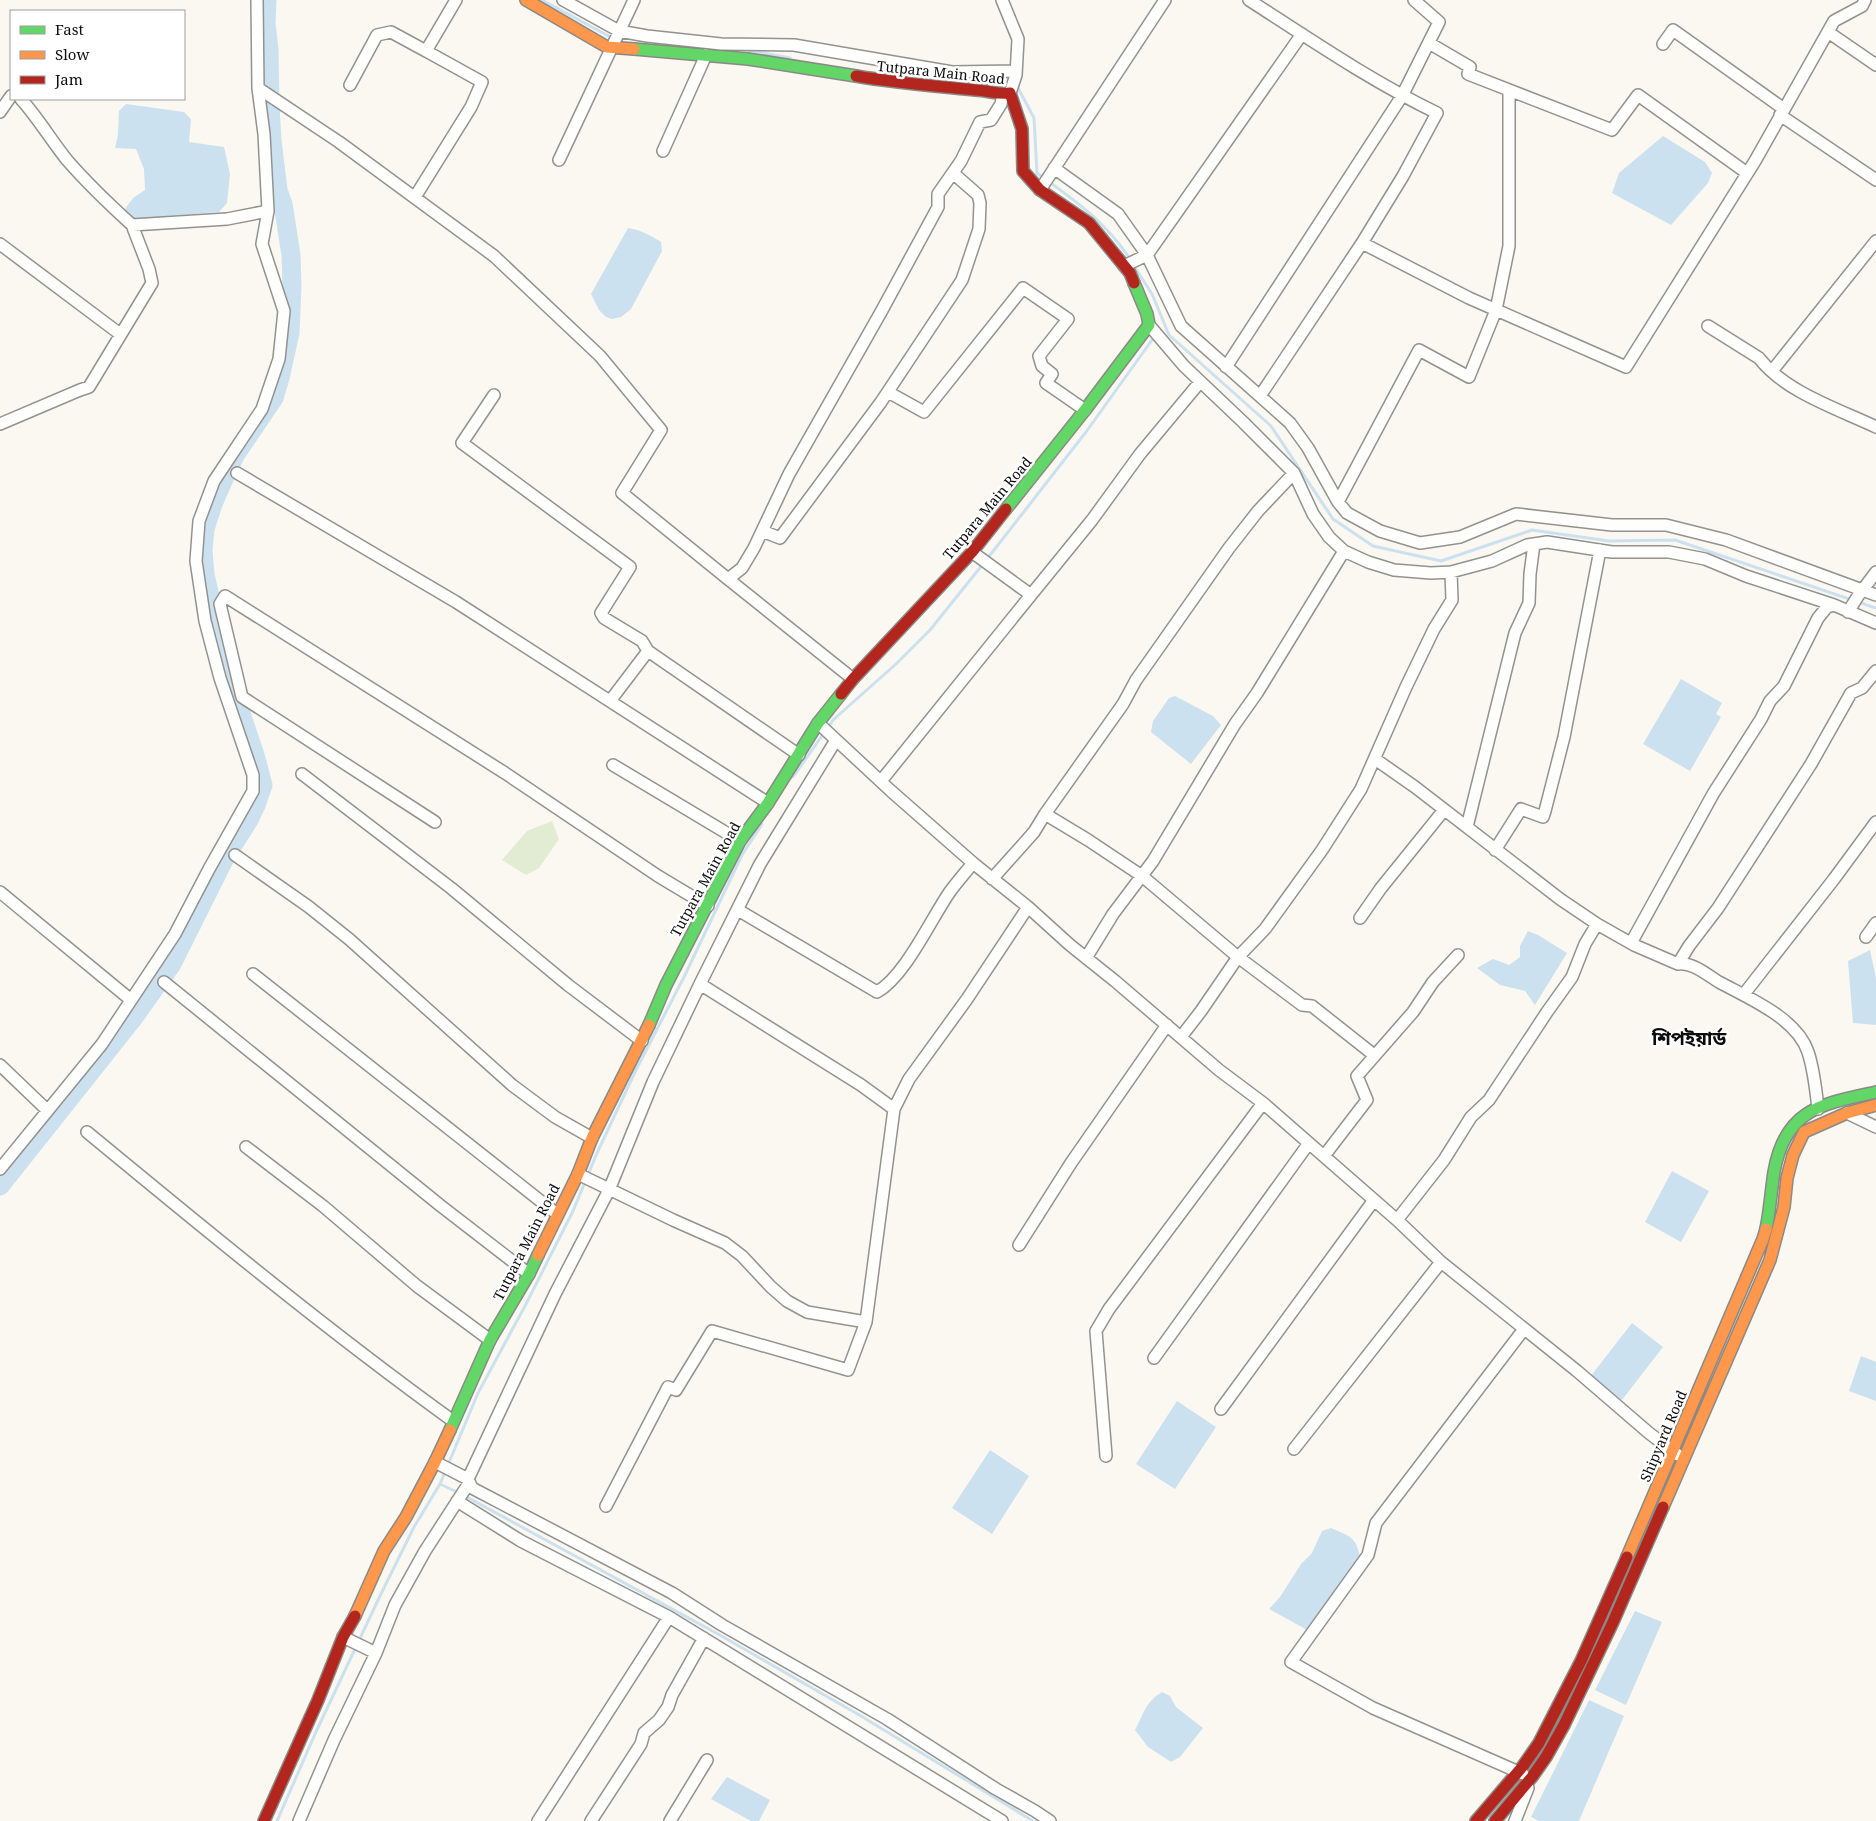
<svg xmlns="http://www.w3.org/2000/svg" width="1876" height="1821" viewBox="0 0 1876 1821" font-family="'Noto Serif','Noto Sans Bengali',serif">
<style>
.green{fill:#e2ecd3}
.water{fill:#cce1ef}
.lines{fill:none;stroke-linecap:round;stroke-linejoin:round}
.stream{stroke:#cce1ef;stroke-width:3}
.river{stroke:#cce1ef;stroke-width:19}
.street-casing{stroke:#93928f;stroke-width:14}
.fast-casing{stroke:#8a8985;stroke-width:14}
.slow-casing{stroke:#8a8985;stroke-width:14}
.jam-casing{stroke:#8a8985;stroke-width:14}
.street{stroke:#fefefd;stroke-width:11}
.fast{stroke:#63d668;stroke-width:11}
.slow{stroke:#ff974d;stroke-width:11}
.jam{stroke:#b3261e;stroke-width:11}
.labels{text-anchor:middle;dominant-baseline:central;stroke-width:5;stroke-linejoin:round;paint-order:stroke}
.street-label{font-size:14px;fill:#0c0c0c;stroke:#fff}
.district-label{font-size:19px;font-weight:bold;fill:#0c0c0c;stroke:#fff}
</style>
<rect width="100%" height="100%" fill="#faf8f0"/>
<!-- green -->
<path class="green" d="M 552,821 L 559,839 L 539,868 L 526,875 L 502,860 L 527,831 Z"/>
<!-- water -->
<path class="water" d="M 126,104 L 184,112 L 191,119 L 189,142 L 224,147 L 230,174 L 227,203 L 219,212 L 135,219 L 125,209 L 133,198 L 145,190 L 144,169 L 136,149 L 115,148 L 118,135 L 119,111 Z
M 1663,136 L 1705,162 L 1712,173 L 1708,183 L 1671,225 L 1612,193 L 1619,173 Z
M 628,228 C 641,230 650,235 661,242 L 662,251 L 631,309 L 621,317 L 612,319 L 606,317 L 599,310 L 591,294 Z
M 1681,679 L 1722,703 L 1716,714 L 1721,717 L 1690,771 L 1643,744 Z
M 1175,696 L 1213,716 L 1221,725 L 1191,764 L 1151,732 L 1153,721 L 1169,698 Z
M 1528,931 L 1538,935 L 1567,953 L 1535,1005 L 1525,991 L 1500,985 L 1477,968 L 1493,959 L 1509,965 L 1520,957 L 1520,946 Z
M 1870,950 L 1876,978 L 1876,1025 L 1853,1023 L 1848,961 Z
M 1672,1171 L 1709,1191 L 1681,1242 L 1645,1222 Z
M 1632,1323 L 1663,1347 L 1622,1400 L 1590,1377 Z
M 1861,1356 L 1876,1362 L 1876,1401 L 1849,1391 Z
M 1177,1401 L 1216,1427 L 1175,1489 L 1136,1464 Z
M 990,1450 L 1029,1476 L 992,1534 L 952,1508 Z
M 1331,1528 C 1349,1536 1356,1536 1360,1557 L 1309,1631 L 1269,1609 L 1280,1597 L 1301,1564 L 1312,1553 L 1322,1531 Z
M 1635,1611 L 1662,1622 L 1626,1705 L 1595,1690 Z
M 1162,1692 L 1170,1696 L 1176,1707 L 1203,1728 L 1180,1757 L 1171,1762 L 1148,1747 L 1135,1730 C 1144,1714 1145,1702 1162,1692 Z
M 1589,1700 L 1624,1716 L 1579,1821 L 1539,1821 L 1531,1817 Z
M 727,1777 L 770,1800 L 759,1821 L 751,1821 L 711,1799 Z"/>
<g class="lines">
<!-- stream -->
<path class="stream" d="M 542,0 L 614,39
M 659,44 L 686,46
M 742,49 L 790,58
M 1014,88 L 1018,88 L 1034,118 L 1037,173 C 1074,200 1104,220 1130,259
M 1136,269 L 1152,294 L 1169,335 L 1271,426 L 1333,519 L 1373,546 L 1441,561 L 1532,530 L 1609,541 L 1675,540 L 1876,608
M 987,559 L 1086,432 L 1152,340
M 828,728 L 833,720 L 896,664 L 930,630 L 983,564
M 793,777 L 824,733
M 440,1484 L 457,1492
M 465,1496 L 718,1634 L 861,1716 L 1033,1821
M 277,1821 L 315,1734 L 379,1598 L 414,1527 L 440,1484 L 478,1393 L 525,1306 L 573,1211 L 597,1153 L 637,1068 L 684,977 L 742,855 L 762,824"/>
<!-- river -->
<path class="river" d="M 0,1186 L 135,1016 L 172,964 L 226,856 L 249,820 L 256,805 L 263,785 L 255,755 L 229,678 L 205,575 L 203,550 L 205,529 L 213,504 L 224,479 L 236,454 L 274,398 L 280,378 L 290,333 L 292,286 L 291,255 L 283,204 L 278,190 L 272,140 L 270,107 L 269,49 L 266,24 L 267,0"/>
<defs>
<path id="street" d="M 563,0 L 619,31 L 647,36 L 721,44 L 794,45 L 952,72 L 1016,71
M 1002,0 L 1018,39 L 1016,75 L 1010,93
M 1249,0 C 1311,40 1371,81 1437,113 L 1403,176 L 1362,243 L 1469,298 L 1626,367 L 1755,161 L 1834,21 L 1862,6 L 1865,0
M 1828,32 L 1876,65
M 1429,43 L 1470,67 L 1468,74 L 1612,130 L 1638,95 L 1747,173
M 1663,44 L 1673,30 L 1784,109
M 350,85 L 377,35 L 391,32 L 426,51 L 456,0
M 258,88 L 339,142 L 494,256 L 600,356 L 661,430 L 622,493 L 728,579
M 21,99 C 38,118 51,140 67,160 C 87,183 110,205 132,225 L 227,219 L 268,211
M 0,112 L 11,96
M 1780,115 L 1876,180
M 663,151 L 706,55
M 559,160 L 634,0
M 1054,168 L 1118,214 L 1147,255 L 1181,326 L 1290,423 L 1308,448 L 1338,502 L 1347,513 L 1380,531 L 1420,543 L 1460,537 L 1516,514 L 1612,525 L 1666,525 L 1726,540 L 1876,595
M 1040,190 L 1165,0
M 415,197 L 471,107 L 482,82 L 426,51
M 0,244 L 120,334
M 1124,266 L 1147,255 L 1302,34
M 1149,325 L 1184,366 L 1243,422 L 1294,473 L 1313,514 L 1329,537 L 1344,551 L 1368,562 L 1394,570 L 1431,573 L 1451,572 L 1492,561 L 1527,545 L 1547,542 L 1612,552 L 1669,552 L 1705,559 L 1746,576 L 1834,605 L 1876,623
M 1708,326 L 1759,358 C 1785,392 1838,409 1876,427
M 1226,367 L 1402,96 L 1439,22 L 1414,0
M 1772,371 L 1876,241
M 888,392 L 924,412 L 1023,288 L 1068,319 L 1039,356 L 1042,366 L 1052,374 L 1046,383 L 1085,410
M 494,395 L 462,443 L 630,567 L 601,613 L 604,618 L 642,641 L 648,651 L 610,701
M 1260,396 L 1362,243
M 0,424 L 80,390 L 89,387 L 152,283 L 149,269 L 132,225
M 237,473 L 456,602 L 768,803
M 1338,502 L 1419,350 L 1469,377 L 1496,310 L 1509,246 L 1509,90
M 762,531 L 780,538 L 881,402 L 962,280 L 979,229 L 980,203 L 978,195 L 953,173
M 972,552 L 1031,595
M 1848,612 L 1858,596 L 1876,572
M 648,651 L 799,755
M 853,679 L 728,579 L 742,568 L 754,548 L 789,474 L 881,312 L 938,207 L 938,194 L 961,161 L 980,122 L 991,120 L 1001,104 L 1003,94
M 818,723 L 891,791 L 973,863 L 1028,907 L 1070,945 L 1115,981 L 1219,1070 L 1263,1103 L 1397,1220 L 1441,1262 L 1577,1371 L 1649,1433 L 1678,1455
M 1375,759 L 1415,787 L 1560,899 L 1597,924 L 1634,945 L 1678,964 C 1693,962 1707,975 1719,982 C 1748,998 1797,1018 1808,1052 C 1814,1070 1816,1090 1818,1109
M 613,765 L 740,841
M 302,774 L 451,888 L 568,985 L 642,1041
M 881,781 L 1031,595 L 1092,520 L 1140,454 L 1200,382
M 1045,814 L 1088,840 L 1142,876 L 1238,957 L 1302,1005 L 1312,1006 L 1374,1055
M 435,822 L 242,697 L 220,604 L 225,596 L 505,773 L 658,876 L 708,906
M 1467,827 L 1515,633 L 1529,603 L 1530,574 L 1534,544
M 1495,850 L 1521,809 L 1543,817 L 1545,811 L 1564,737 L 1600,550
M 235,855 L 309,907 L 349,939 L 512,1085 L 555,1117 L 592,1138
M 992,879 L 1034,832 L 1045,814 L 1123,704 L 1136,680 L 1229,548 L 1258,511 L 1294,473
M 0,892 L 131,1000
M 738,910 L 877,992 C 905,976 930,921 949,893 C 956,883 965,873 973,863
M 1360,918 L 1381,888 L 1444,810
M 1866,937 L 1876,923
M 1631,943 L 1713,794 L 1761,719 L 1770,701 L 1784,686 L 1818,618 L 1827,607 L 1834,605
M 1086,958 L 1113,914 L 1153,861 L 1235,724 L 1257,693 L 1344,551
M 1678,964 L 1689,946 L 1718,908 L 1811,764 L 1851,693 L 1862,688 L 1876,671
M 253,974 L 557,1214
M 164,982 L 441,1206 L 529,1274
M 700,984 L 861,1085 L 894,1109
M 1744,994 L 1834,879 L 1876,822
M 1181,1037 L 1201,1011 L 1238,957 L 1265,929 L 1322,850 L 1361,789 L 1406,687 L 1434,629 L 1452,600 L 1451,572
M 0,1065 L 47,1110
M 1847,1113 L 1876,1127
M 87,1132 C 207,1231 327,1330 453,1421
M 246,1147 L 323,1206 L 417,1286 L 490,1340
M 1324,1156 L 1367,1100 L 1357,1076 L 1413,1012 L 1433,982 L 1458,955
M 0,1169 L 102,1044 L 175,934 L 209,869 L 253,791 L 253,775 L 220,678 L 205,621 L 196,561 L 199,521 L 214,481 L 262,409 L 279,359 L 284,311 L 262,244 L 268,211 L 264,134 L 258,88 L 257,0
M 578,1174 L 673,1220 L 725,1243 L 742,1256 L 771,1287 L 787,1301 L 807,1312 L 866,1322
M 1397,1220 L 1444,1160 L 1471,1117 L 1489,1100 L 1547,1012 L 1572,977 L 1585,944 L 1597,924
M 1019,1245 L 1071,1163 L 1167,1025
M 1154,1358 L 1309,1143
M 1221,1409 L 1374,1200
M 1294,1449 L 1441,1262
M 1106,1456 L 1096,1331 L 1109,1309 L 1263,1103
M 435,1462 L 468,1479 L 555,1294 L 609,1190 L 653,1082 L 700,984 L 760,864 L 836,740
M 468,1479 L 472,1488 L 672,1593 L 722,1625 L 887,1719 L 996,1789 L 1035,1811 L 1050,1821
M 457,1501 L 521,1541 L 669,1617 L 1002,1821
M 606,1506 L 668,1387 L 676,1390 L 712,1331 L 848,1370 L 866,1322 L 894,1109 L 909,1079 L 967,999 L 1028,907
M 343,1637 L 376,1653
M 1523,1774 L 1373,1708 L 1291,1662 L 1368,1555 L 1376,1523 L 1524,1329
M 299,1821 L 334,1740 L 376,1653 L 395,1605 L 425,1551 L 469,1483
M 538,1821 L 669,1617
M 591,1821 L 641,1744 L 644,1733 L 659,1720 L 668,1707 L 672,1695 L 704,1638
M 670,1821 L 707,1760
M 1515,1821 L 1528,1788"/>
<path id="fast" d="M 634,49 L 748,59 L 856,76
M 1006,509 L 1085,410 L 1149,325 L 1147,314 L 1134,283
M 649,1025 L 666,985 L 740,841 L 768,803 L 818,723 L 841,694
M 1766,1229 C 1770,1210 1771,1191 1774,1172 C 1785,1109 1821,1104 1876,1092
M 450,1430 L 490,1340 L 529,1274 L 538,1255"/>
<path id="slow" d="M 526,0 L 607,47 L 634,49
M 538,1255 L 578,1174 L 592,1138 L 649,1025
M 1663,1507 L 1770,1260 L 1784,1207 L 1787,1178 L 1793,1155 L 1804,1132 L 1847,1113 L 1876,1105
M 1627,1557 L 1763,1239 L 1766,1229
M 355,1616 L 384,1551 L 406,1517 L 435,1462 L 450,1430"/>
<path id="jam" d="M 856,76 C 896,83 935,86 975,90 C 987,90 998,95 1010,93 L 1022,129 L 1023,171 L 1040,190 L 1089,223 L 1130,273 L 1134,283
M 841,694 L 853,679 L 972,552 L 1006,509
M 264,1821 L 318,1700 L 343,1637 L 355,1616
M 1476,1821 L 1523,1766 L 1539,1743 L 1581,1661 L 1627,1557
M 1495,1821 L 1532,1777 L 1546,1757 L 1564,1725 L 1613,1622 L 1663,1507"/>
</defs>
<!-- street casing -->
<use href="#street" class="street-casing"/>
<!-- fast casing -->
<use href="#fast" class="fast-casing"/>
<!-- slow casing -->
<use href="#slow" class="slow-casing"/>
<!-- jam casing -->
<use href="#jam" class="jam-casing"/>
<!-- street -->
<use href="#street" class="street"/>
<!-- fast -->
<use href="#fast" class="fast"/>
<!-- slow -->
<use href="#slow" class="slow"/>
<!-- jam -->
<use href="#jam" class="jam"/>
</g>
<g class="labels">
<!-- street labels -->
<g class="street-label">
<text transform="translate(941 72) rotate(6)">Tutpara Main Road</text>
<text transform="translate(987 508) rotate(-50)">Tutpara Main Road</text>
<text transform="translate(705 879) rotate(-61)">Tutpara Main Road</text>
<text transform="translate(526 1242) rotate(-63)">Tutpara Main Road</text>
<text transform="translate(1663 1436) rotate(-67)">Shipyard Road</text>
</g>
<!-- district labels -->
<g class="district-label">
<text x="1689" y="1038">শিপইয়ার্ড</text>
</g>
</g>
<!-- legend -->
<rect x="10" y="10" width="175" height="90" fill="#ffffff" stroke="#9e9e9e"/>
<rect x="20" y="26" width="25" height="8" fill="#63d668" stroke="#9e9e9e"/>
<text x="55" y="35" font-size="15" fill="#0c0c0c">Fast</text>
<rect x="20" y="51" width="25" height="8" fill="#ff974d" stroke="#9e9e9e"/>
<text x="55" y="60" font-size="15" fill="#0c0c0c">Slow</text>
<rect x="20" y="76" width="25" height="8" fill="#b3261e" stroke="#9e9e9e"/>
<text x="55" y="85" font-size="15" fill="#0c0c0c">Jam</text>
</svg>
